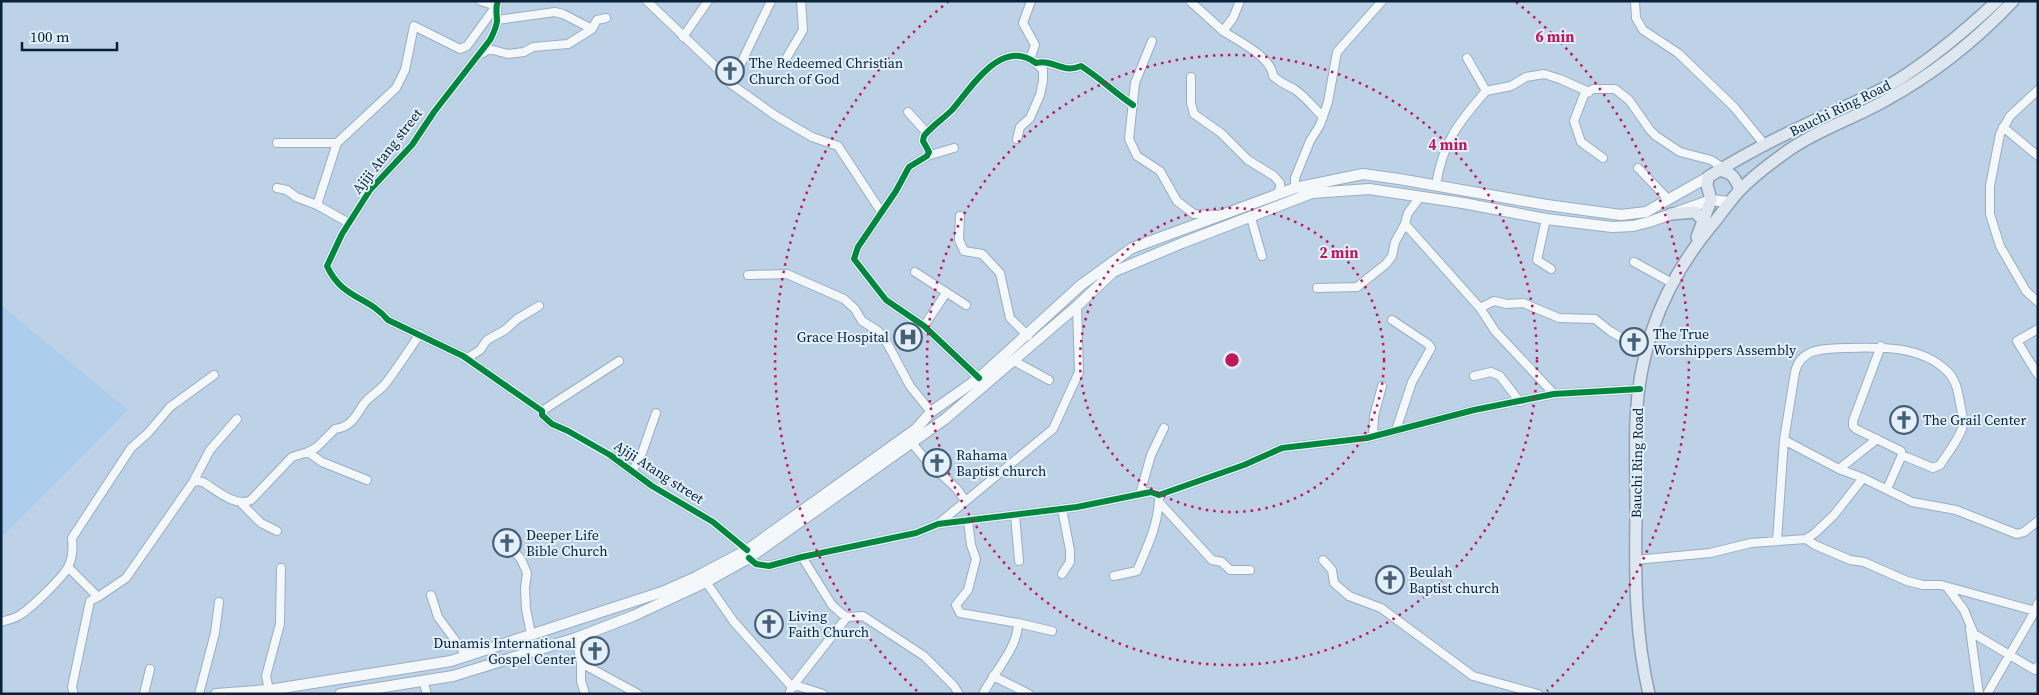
<svg xmlns="http://www.w3.org/2000/svg" width="2039" height="695" viewBox="0 0 2039 695" font-family="'Source Serif 4',serif">
<style>
.built{fill:#adcdec}
.lines{fill:none;stroke-linecap:round;stroke-linejoin:round}
.street-casing{stroke:#98aec2;stroke-width:10}
.secondary-casing{stroke:#98aec2;stroke-width:12}
.primary-casing{stroke:#8da2b5;stroke-width:14}
.street{stroke:#f5f8fb;stroke-width:8}
.secondary{stroke:#f5f8fb;stroke-width:10}
.primary{stroke:#dee7ef;stroke-width:11}
.cycleway-casing{stroke:#e3f0fc;stroke-width:9}
.cycleway{stroke:#00873e;stroke-width:6}
.ring{fill:none;stroke:#c2185b;stroke-width:2.5;stroke-dasharray:2.5 5}
.labels{text-anchor:middle;dominant-baseline:central;stroke-width:4;stroke-linejoin:round;paint-order:stroke}
.poi-label{font-size:14px;fill:#062138;stroke:#e3f0fc;text-anchor:start}
.street-label{font-size:14px;fill:#062138;stroke:#e3f0fc}
.centre{fill:#c2185b;stroke:#e3f0fc;stroke-width:2.5}
.ring-label{font-size:15px;text-anchor:middle;font-weight:bold;fill:#c2185b;stroke:#e3f0fc;stroke-width:4;stroke-linejoin:round;paint-order:stroke}
</style>
<rect width="100%" height="100%" fill="#bdd2e6"/>
<!-- built -->
<path class="built" d="M 1,305 L 128,410 L 1,538 Z"/>
<g class="lines">
<defs>
<path id="street" d="M 498,1 C 495,8 497,14 497,21 C 496,29 493,34 490,40 L 434,112 L 412,145 L 370,190 L 342,234 L 327,266 C 342,299 368,296 388,320 L 463,356 L 542,411 L 542,415 L 552,424 L 568,431 L 610,455 L 652,486 L 713,522 L 747,550
M 647,1 L 717,68 L 731,84 L 776,116 L 812,137 L 838,146 L 882,213
M 1190,1 L 1223,31
M 1240,1 L 1233,18 L 1223,31 C 1238,41 1272,57 1273,76 C 1282,84 1285,84 1294,89 C 1305,96 1314,108 1323,117
M 1635,1 L 1636,18 L 1643,30 L 1678,53 L 1734,107 L 1764,144
M 497,20 L 555,12 L 563,14 L 592,29
M 683,37 L 708,1
M 1152,41 L 1135,83 L 1129,139 L 1137,156 L 1160,171 L 1177,201 L 1194,214 L 1216,215
M 483,53 L 489,49 L 508,54 L 524,52 L 533,47 L 568,44 L 592,29 L 597,20 L 606,18
M 787,57 L 803,30 L 801,1
M 1467,58 L 1486,91
M 1030,59 L 1035,45 L 1023,23 L 1031,1
M 1191,77 L 1191,103 L 1194,114 L 1221,133 L 1248,160 L 1274,176 L 1280,183 L 1280,189 L 1276,195
M 731,84 L 771,1
M 2038,90 L 2010,116 L 2000,134 L 1990,186 L 1990,214 L 2000,246 L 2026,291 L 2038,302
M 908,112 L 927,133
M 2003,127 L 2038,156
M 1017,139 L 1020,127 L 1030,118 L 1040,95 L 1043,81 L 1043,70 L 1036,63
M 277,143 L 337,143 L 396,88 L 405,70 L 414,26 L 460,49 L 467,46 L 496,6 L 481,1
M 337,143 L 317,205 L 349,223
M 927,156 L 954,148
M 1603,158 L 1581,142 L 1574,121 L 1584,95 L 1593,89 L 1615,89 L 1629,100 L 1650,130 L 1656,136 L 1680,152 L 1711,160 L 1723,168
M 1638,168 L 1669,200
M 1436,185 C 1443,142 1458,123 1486,91 L 1511,86 L 1526,77 L 1544,74 L 1560,79 L 1589,92
M 277,188 L 287,190 L 296,197 L 317,205
M 1295,188 L 1295,178 L 1310,141 L 1320,125 L 1328,102 L 1337,52 L 1382,1
M 960,216 L 959,240 L 964,251 L 982,254 L 1000,273 L 1010,318 L 1028,336
M 1251,218 L 1262,256
M 1546,219 L 1537,260 L 1551,269
M 1405,224 L 1480,308 L 1495,331 L 1554,394
M 1634,262 L 1672,283
M 915,272 L 966,305
M 748,275 L 787,274 L 844,299 L 855,309 L 862,321 L 878,331 L 887,343 L 910,386 L 931,412
M 1317,288 L 1357,287 L 1386,264 L 1392,256 L 1395,242 L 1405,224 L 1408,213 L 1420,197
M 1480,308 L 1494,301 L 1507,304 L 1523,303 L 1559,318 L 1595,319 L 1610,331 L 1646,352
M 1392,320 L 1428,344 L 1431,348 L 1412,382 L 1396,430
M 924,326 L 946,293
M 2038,329 L 2017,341 L 2038,375
M 1881,346 L 1853,421 L 1853,426 L 1856,429 L 1901,451 L 1902,455 L 1887,489
M 466,359 L 480,350 L 487,340 L 505,330 L 517,319 L 539,306
M 1014,361 L 1049,380
M 1474,376 L 1491,372 L 1500,376 L 1520,402
M 979,378 L 924,326 L 886,300 L 854,259 L 858,247 L 896,191 L 909,167 L 927,156 L 929,152 L 923,141 L 924,136 C 932,126 943,119 952,110 C 972,87 1001,37 1036,63 C 1055,59 1061,74 1081,66 C 1100,78 1115,93 1133,105
M 542,411 L 619,361
M 1373,435 L 1374,416 L 1382,386
M 1784,440 L 1839,469 L 1863,478 L 1912,502 L 1956,510 L 2017,534 L 2024,532 L 2038,521
M 912,443 L 925,459 L 956,488 L 965,500
M 308,452 L 322,462 L 367,480
M 1839,469 L 1877,439
M 633,470 L 642,453 L 656,413
M 193,482 L 210,450 L 237,419
M 1140,494 L 1151,455 L 1164,428
M 1159,502 L 1212,560 L 1222,562 L 1230,570 L 1250,570
M 241,503 L 261,523 L 277,531
M 1062,509 L 1070,550 L 1070,562 L 1062,574
M 1015,515 L 1019,561
M 968,521 L 971,545 L 976,559 L 968,590 L 956,605 L 960,613 L 1018,623 C 1018,648 994,672 983,694
M 938,524 L 1053,429 L 1079,372 L 1077,306
M 1806,539 L 1815,545 L 1850,560 L 1864,562 L 1907,581 L 1923,585 L 1941,585 L 2035,611 L 2038,603
M 1777,541 L 1784,440 L 1795,372 C 1801,347 1825,349 1845,348 C 1880,347 1920,345 1947,371 C 1956,380 1958,391 1960,403 C 1961,410 1965,422 1962,429 C 1957,442 1947,454 1940,465 L 1933,468 L 1902,455
M 509,546 L 521,559 L 527,573 L 525,588 L 526,609 L 531,634
M 802,557 L 832,605 L 842,614 L 847,617 L 863,616 L 924,656 L 954,686 L 959,694
M 749,558 L 756,564 L 769,566 L 802,557 L 916,533 L 938,524 L 1077,507 L 1151,492 L 1159,495 L 1244,465 L 1282,448 L 1367,438 L 1474,410 L 1554,394 L 1640,389
M 1323,560 L 1332,570 L 1334,583 L 1349,596 L 1381,608 L 1473,676 L 1538,694
M 1635,560 L 1710,553 L 1751,543 L 1806,539 L 1815,533 L 1834,515 L 1863,478
M 68,567 L 98,597
M 1114,576 L 1137,571 C 1147,547 1158,526 1159,499
M 706,582 L 734,622 L 792,687 L 847,617
M 1947,587 L 1964,610 L 1974,634 L 2035,670 L 2038,666
M 431,595 L 438,617 L 466,655
M 1,622 C 7,620 14,619 20,615 C 31,608 64,577 69,565 C 73,556 73,547 72,538 L 131,448 L 148,433 L 170,407 L 214,375
M 1018,623 L 1052,631
M 1970,629 L 1979,694
M 576,638 L 581,663 L 638,694
M 581,663 L 581,681 L 585,694
M 993,676 L 1029,694
M 423,680 L 427,694
M 269,690 L 266,676 L 280,624 L 281,568
M 74,694 L 72,687 L 90,601 L 98,597 L 126,578 L 193,482 L 197,481 L 203,482 C 216,490 236,508 251,500 L 292,457 L 308,452 L 317,447 L 335,429 C 350,428 356,416 363,405 C 369,396 380,391 386,383 C 398,367 409,350 420,334
M 144,694 L 150,669
M 199,694 L 215,633 L 219,602
M 789,694 L 792,687 L 798,686 L 823,694
M 1987,694 L 2035,611"/>
<path id="secondary" d="M 216,694 L 269,690 L 451,661 L 662,592 L 696,577 L 747,550 L 916,429 L 931,412 L 979,378 L 1081,285 L 1132,248 L 1295,188 L 1363,174 L 1399,179 L 1547,205 L 1621,215 L 1646,212 L 1708,177
M 340,694 L 453,676 L 576,638 L 633,616 L 706,582 L 749,558 L 945,419 L 1077,306 L 1113,272 L 1182,243 L 1312,193 L 1369,189 L 1463,203 L 1546,219 L 1612,227 L 1633,226 L 1649,222 L 1711,200 L 1729,202"/>
<path id="primary" d="M 1718,170 C 1732,172 1735,177 1740,190
M 1671,214 L 1695,212 L 1703,220
M 1697,237 L 1711,200 L 1707,185 L 1708,177 C 1740,157 1774,139 1809,123 C 1839,109 1870,97 1898,80 C 1934,57 1966,30 1997,1
M 1649,694 C 1635,635 1635,576 1636,516 C 1636,484 1635,452 1636,420 C 1639,347 1665,281 1712,225 C 1721,214 1729,202 1739,191 C 1754,175 1772,162 1789,150 C 1819,129 1855,118 1886,100 C 1932,75 1977,39 2013,1"/>
</defs>
<!-- street casing -->
<use href="#street" class="street-casing"/>
<!-- secondary casing -->
<use href="#secondary" class="secondary-casing"/>
<!-- primary casing -->
<use href="#primary" class="primary-casing"/>
<!-- street -->
<use href="#street" class="street"/>
<!-- secondary -->
<use href="#secondary" class="secondary"/>
<!-- primary -->
<use href="#primary" class="primary"/>
<defs>
<path id="cycleway" d="M 498,1 C 495,8 497,14 497,21 C 496,29 493,34 490,40 L 434,112 L 412,145 L 370,190 L 342,234 L 327,266 C 342,299 368,296 388,320 L 463,356 L 542,411 L 542,415 L 552,424 L 568,431 L 610,455 L 652,486 L 713,522 L 747,550
M 979,378 L 924,326 L 886,300 L 854,259 L 858,247 L 896,191 L 909,167 L 927,156 L 929,152 L 923,141 L 924,136 C 932,126 943,119 952,110 C 972,87 1001,37 1036,63 C 1055,59 1061,74 1081,66 C 1100,78 1115,93 1133,105
M 749,558 L 756,564 L 769,566 L 802,557 L 916,533 L 938,524 L 1077,507 L 1151,492 L 1159,495 L 1244,465 L 1282,448 L 1367,438 L 1474,410 L 1554,394 L 1640,389"/>
</defs>
<!-- cycleway casing -->
<use href="#cycleway" class="cycleway-casing"/>
<!-- cycleway -->
<use href="#cycleway" class="cycleway"/>
</g>
<!-- distance rings -->
<g class="ring">
<circle cx="1232" cy="360" r="152"/>
<circle cx="1232" cy="360" r="305"/>
<path d="M917 691A457 457 0 0 1 948 2M1516 2A457 457 0 0 1 1547 691"/>
</g>
<!-- icons -->
<defs>
<symbol id="church-ring" viewBox="-11 -11 22 22"><circle r="9.5" fill="#e3f0fc" stroke="#465f75" stroke-width="1.5"/><path d="M-1.2-6h2.4v3.5h3.3v2.4h-3.3V6h-2.4V-.1h-3.3v-2.4h3.3Z" fill="#465f75"/></symbol>
<symbol id="hospital-ring" viewBox="-11 -11 22 22"><circle r="9.5" fill="#e3f0fc" stroke="#465f75" stroke-width="1.5"/><path d="M-5-5h3v3.5h4V-5h3V5h-3V1.5h-4V5h-3Z" fill="#465f75"/></symbol>
</defs>
<g fill-rule="evenodd">
<use href="#church-ring" x="714" y="55" width="32" height="32"/>
<use href="#hospital-ring" x="892" y="321" width="32" height="32"/>
<use href="#church-ring" x="1618" y="326" width="32" height="32"/>
<use href="#church-ring" x="1888" y="404" width="32" height="32"/>
<use href="#church-ring" x="921" y="447" width="32" height="32"/>
<use href="#church-ring" x="491" y="527" width="32" height="32"/>
<use href="#church-ring" x="1374" y="564" width="32" height="32"/>
<use href="#church-ring" x="753" y="608" width="32" height="32"/>
<use href="#church-ring" x="579" y="635" width="32" height="32"/>
</g>
<g class="labels">
<!-- poi labels -->
<g class="poi-label">
<text x="749" y="63">The Redeemed Christian<tspan x="749" dy="16">Church of God</tspan></text>
<text x="1653" y="334">The True<tspan x="1653" dy="16">Worshippers Assembly</tspan></text>
<text x="889" y="337" text-anchor="end">Grace Hospital</text>
<text x="1923" y="420">The Grail Center</text>
<text x="956" y="455">Rahama<tspan x="956" dy="16">Baptist church</tspan></text>
<text x="526" y="535">Deeper Life<tspan x="526" dy="16">Bible Church</tspan></text>
<text x="1409" y="572">Beulah<tspan x="1409" dy="16">Baptist church</tspan></text>
<text x="788" y="616">Living<tspan x="788" dy="16">Faith Church</tspan></text>
<text x="576" y="643" text-anchor="end">Dunamis International<tspan x="576" dy="16">Gospel Center</tspan></text>
</g>
<!-- street labels -->
<g class="street-label">
<text transform="translate(1840 108) rotate(-26)">Bauchi Ring Road</text>
<text transform="translate(387 151) rotate(-52)">Ajiji Atang street</text>
<text transform="translate(1637 463) rotate(-89)">Bauchi Ring Road</text>
<text transform="translate(659 472) rotate(33)">Ajiji Atang street</text>
</g>
</g>
<circle cx="1232" cy="360" r="8" class="centre"/>
<g class="ring-label">
<text x="1555" y="42">6 min</text>
<text x="1448" y="150">4 min</text>
<text x="1339" y="258">2 min</text>
</g>
<!-- border -->
<rect width="2039" height="695" fill="none" stroke="#062138" stroke-width="5"/>
<!-- scale -->
<path d="M22 42v8h95v-8" fill="none" stroke="#062138" stroke-width="2.5"/>
<text x="30" y="42" font-size="15" fill="#062138" stroke="#e3f0fc" stroke-width="4" paint-order="stroke">100 m</text>
</svg>
